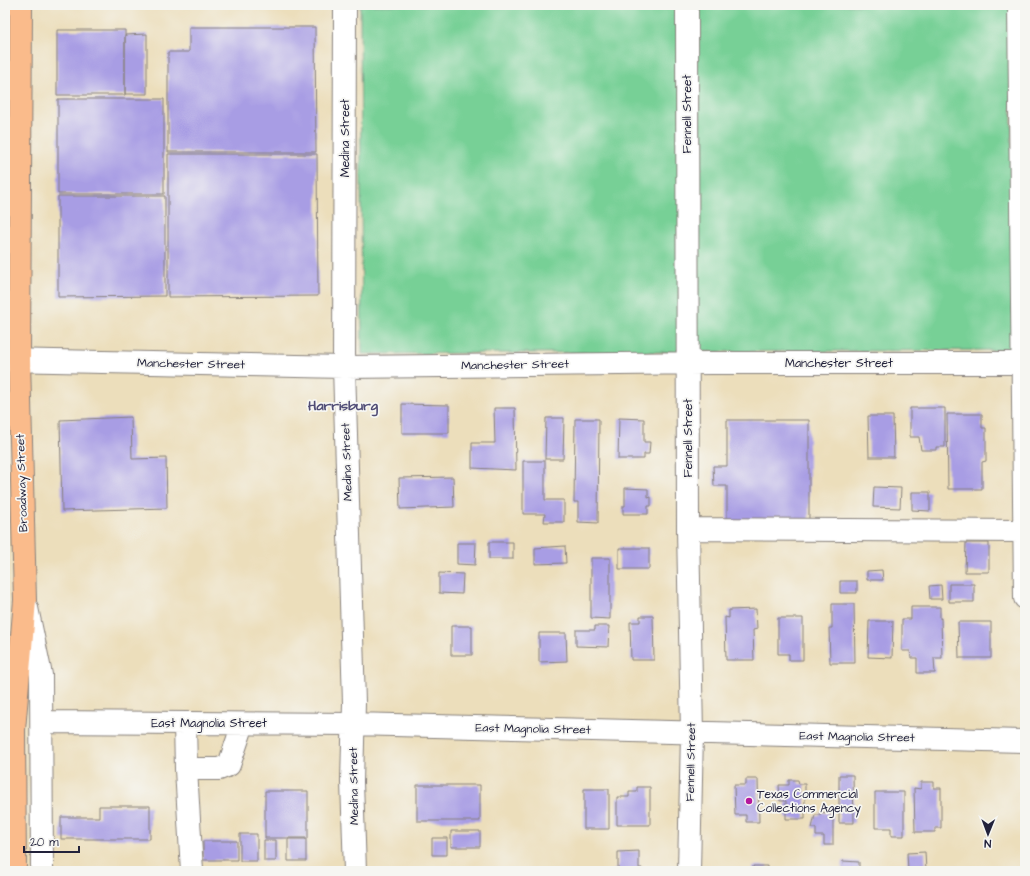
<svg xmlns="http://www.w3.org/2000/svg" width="1030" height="876" viewBox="0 0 1030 876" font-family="'Architects Daughter',sans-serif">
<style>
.green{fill:#77d096;stroke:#4c7968}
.building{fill:#a89de4}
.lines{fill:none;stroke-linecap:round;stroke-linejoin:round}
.minor-casing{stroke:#87807b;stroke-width:24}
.major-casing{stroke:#87807b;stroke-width:24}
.minor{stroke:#fff;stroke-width:22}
.major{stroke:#fabb8b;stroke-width:22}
.poi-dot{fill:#b5179e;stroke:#f6f6f2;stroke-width:1.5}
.labels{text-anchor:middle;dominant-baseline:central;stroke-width:3.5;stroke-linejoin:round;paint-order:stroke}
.street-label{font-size:12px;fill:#22223b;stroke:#f6f6f2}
.poi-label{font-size:12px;fill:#22223b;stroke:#f6f6f2;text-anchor:start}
.quarter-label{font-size:14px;font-weight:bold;fill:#514d76;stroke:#f6f6f2}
</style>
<rect width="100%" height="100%" fill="#f6f6f2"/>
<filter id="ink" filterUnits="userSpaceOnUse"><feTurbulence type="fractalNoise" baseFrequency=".025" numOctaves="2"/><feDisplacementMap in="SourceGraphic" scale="8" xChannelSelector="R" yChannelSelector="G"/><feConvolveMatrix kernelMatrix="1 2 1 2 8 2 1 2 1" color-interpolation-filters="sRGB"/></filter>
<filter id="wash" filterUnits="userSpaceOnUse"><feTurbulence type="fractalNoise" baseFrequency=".012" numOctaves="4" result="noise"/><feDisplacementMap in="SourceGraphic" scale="16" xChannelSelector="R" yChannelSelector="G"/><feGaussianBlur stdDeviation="0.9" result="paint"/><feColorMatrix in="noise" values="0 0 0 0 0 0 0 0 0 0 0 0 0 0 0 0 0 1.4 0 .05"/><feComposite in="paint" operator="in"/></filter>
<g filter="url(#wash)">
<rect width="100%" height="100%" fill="#ecdebb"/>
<!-- green -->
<path class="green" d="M 360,5 L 1011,5 L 1013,350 L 362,354 Z"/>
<g id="blocks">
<!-- building -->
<path class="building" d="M 189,27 L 315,27 L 316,152 L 168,152 L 168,52 L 189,52 Z
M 57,30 L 125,30 L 125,95 L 57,95 Z
M 147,34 L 147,94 L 125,94 L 125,35 Z
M 58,99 L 164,99 L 164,194 L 58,194 Z
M 168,154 L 317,154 L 318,296 L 168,297 Z
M 58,196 L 165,196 L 165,296 L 58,297 Z
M 402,404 L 449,405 L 449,433 L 402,433 Z
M 494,408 L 515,408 L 516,470 L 472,468 L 472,443 L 495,443 Z
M 910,408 L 945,408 L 945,447 L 936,447 L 936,450 L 921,450 L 919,437 L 910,437 Z
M 947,414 L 982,414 L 982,428 L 986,428 L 986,461 L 982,462 L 982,489 L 948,489 Z
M 868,416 L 893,416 L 894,457 L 869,457 Z
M 131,417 L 132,459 L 166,458 L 167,508 L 62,511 L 60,420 Z
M 546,418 L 564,418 L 563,459 L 545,459 Z
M 619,418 L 644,419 L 644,442 L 650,442 L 649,454 L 644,454 L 644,459 L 618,459 Z
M 575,419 L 599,419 L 598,523 L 578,522 L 578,502 L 574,502 Z
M 727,420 L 809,420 L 809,523 L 727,523 L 727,486 L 714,486 L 713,466 L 727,466 Z
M 523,461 L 545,461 L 545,500 L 564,500 L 564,522 L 544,522 L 545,514 L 523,514 Z
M 453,477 L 454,507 L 400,509 L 399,478 Z
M 874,487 L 901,488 L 900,508 L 873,507 Z
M 625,488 L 648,489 L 648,498 L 651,497 L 651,506 L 648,506 L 648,514 L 623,514 L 623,506 L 625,506 Z
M 912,492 L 930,492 L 930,511 L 912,510 Z
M 489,542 L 513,542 L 513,559 L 489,559 Z
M 457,543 L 476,543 L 475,565 L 457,564 Z
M 966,543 L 989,543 L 989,572 L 965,572 Z
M 565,546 L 566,563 L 535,564 L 535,548 Z
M 619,548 L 649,548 L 649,569 L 619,569 Z
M 591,558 L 610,558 L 610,619 L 591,618 Z
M 882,570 L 883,580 L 867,580 L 867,571 Z
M 439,573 L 463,574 L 462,594 L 439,593 Z
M 840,581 L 857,581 L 857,593 L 840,593 Z
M 949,584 L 974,584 L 974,602 L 949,602 Z
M 941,585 L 942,599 L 930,599 L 929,586 Z
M 832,604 L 854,604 L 855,663 L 830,663 L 829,628 L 832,628 Z
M 911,607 L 940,607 L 940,619 L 941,618 L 942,658 L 934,658 L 935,673 L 917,673 L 917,658 L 911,658 L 910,651 L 902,651 L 902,619 L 911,619 Z
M 756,609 L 757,629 L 753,630 L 754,660 L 726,660 L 725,617 L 729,618 L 729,610 Z
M 640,616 L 653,616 L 654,660 L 631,660 L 630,622 L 640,622 Z
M 778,618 L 803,618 L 803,660 L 789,660 L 789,654 L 778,654 Z
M 869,621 L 893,621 L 892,658 L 868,657 Z
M 958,622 L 991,622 L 991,658 L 959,658 Z
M 451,626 L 472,626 L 472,655 L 451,655 Z
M 595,626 L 609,626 L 608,647 L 576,646 L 576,630 L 595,630 Z
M 539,633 L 566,633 L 567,661 L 539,662 Z
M 839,775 L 853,775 L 854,823 L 839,823 Z
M 746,779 L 758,779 L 759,822 L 746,822 L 746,815 L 735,815 L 734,785 L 746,785 Z
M 789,780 L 798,780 L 799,784 L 805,784 L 805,819 L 786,819 L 786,801 L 780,801 L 779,785 L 789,785 Z
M 921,782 L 934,782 L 934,788 L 941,788 L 941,828 L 935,828 L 935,832 L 915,832 L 914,788 L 921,789 Z
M 417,785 L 480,785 L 480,821 L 417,821 Z
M 637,787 L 650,787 L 650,825 L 617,825 L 617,797 L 629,797 L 629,792 L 637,792 Z
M 584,789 L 609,789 L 609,829 L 584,829 Z
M 265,791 L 308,791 L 308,838 L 265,838 Z
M 875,792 L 904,792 L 904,836 L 891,836 L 891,828 L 875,828 Z
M 99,806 L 150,806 L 150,839 L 61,839 L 61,817 L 99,817 Z
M 820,812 L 833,814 L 833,845 L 824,845 L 824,836 L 816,836 L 816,828 L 812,828 L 815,815 L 820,815 Z
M 451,831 L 480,831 L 480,847 L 451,847 Z
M 240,834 L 257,834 L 257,861 L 240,861 Z
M 432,838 L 447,838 L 447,855 L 432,855 Z
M 288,839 L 306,839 L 306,861 L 288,861 Z
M 264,840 L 276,840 L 276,861 L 264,861 Z
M 203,841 L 237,841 L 237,860 L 203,860 Z
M 639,851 L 639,868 L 642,868 L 642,871 L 614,871 L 614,869 L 618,869 L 618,852 Z
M 925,852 L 926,871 L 908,871 L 907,853 Z
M 843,861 L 859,862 L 859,871 L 842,871 Z
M 753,866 L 767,866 L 767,871 L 753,871 Z"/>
</g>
</g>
<g filter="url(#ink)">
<use href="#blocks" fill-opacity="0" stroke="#87807b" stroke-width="1"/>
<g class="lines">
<defs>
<path id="minor" d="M 345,5 L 344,367 L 354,703 L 352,782 L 355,871
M 687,5 L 688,529 L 692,733 L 689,871
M 1019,5 L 1025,598
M 5,360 L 344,367 L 711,363 L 1025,363
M 688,529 L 1025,531
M 27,608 L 41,675 L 42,871
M 42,722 L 353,724 L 1025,741
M 185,723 L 186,769 L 192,871
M 186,769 L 219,769 L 229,765 L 243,724"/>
<path id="major" d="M 15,871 L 14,730 L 25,600 L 19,360 L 21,5"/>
</defs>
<!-- minor casing -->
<use href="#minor" class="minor-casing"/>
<!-- major casing -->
<use href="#major" class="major-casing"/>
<!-- minor -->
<use href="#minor" class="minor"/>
<!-- major -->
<use href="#major" class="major"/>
</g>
</g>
<!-- markers -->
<circle class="poi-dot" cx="749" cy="801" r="4"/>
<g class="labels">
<!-- street labels -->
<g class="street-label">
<text transform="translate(687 114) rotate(-90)">Fennell Street</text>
<text transform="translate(345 138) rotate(-90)">Medina Street</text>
<text x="839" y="363">Manchester Street</text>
<text transform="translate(191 364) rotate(1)">Manchester Street</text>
<text transform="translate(515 365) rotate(-1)">Manchester Street</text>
<text transform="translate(688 438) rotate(-90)">Fennell Street</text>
<text transform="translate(347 462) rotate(-92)">Medina Street</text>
<text transform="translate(22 483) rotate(-92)">Broadway Street</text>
<text x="209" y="723">East Magnolia Street</text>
<text transform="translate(533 729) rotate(1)">East Magnolia Street</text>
<text transform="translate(857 737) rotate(1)">East Magnolia Street</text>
<text transform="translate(691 762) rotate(-89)">Fennell Street</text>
<text transform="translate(354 786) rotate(-91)">Medina Street</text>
</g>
<!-- poi labels -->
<g class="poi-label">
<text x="757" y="794">Texas Commercial<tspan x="757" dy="14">Collections Agency</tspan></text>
</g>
<!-- quarter labels -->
<g class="quarter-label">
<text x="343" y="406">Harrisburg</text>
</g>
</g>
<!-- margin -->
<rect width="1030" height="876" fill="none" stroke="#f6f6f2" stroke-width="20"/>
<!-- north arrow -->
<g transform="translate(988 834) rotate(181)" stroke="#f6f6f2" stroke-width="3" paint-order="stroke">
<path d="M0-3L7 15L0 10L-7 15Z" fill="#22223b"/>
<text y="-6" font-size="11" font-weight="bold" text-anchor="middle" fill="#22223b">N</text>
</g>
<!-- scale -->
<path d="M24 846v6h55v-6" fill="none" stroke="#22223b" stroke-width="2"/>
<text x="30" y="846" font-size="12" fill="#22223b" stroke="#f6f6f2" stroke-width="3" paint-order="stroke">20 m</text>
</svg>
